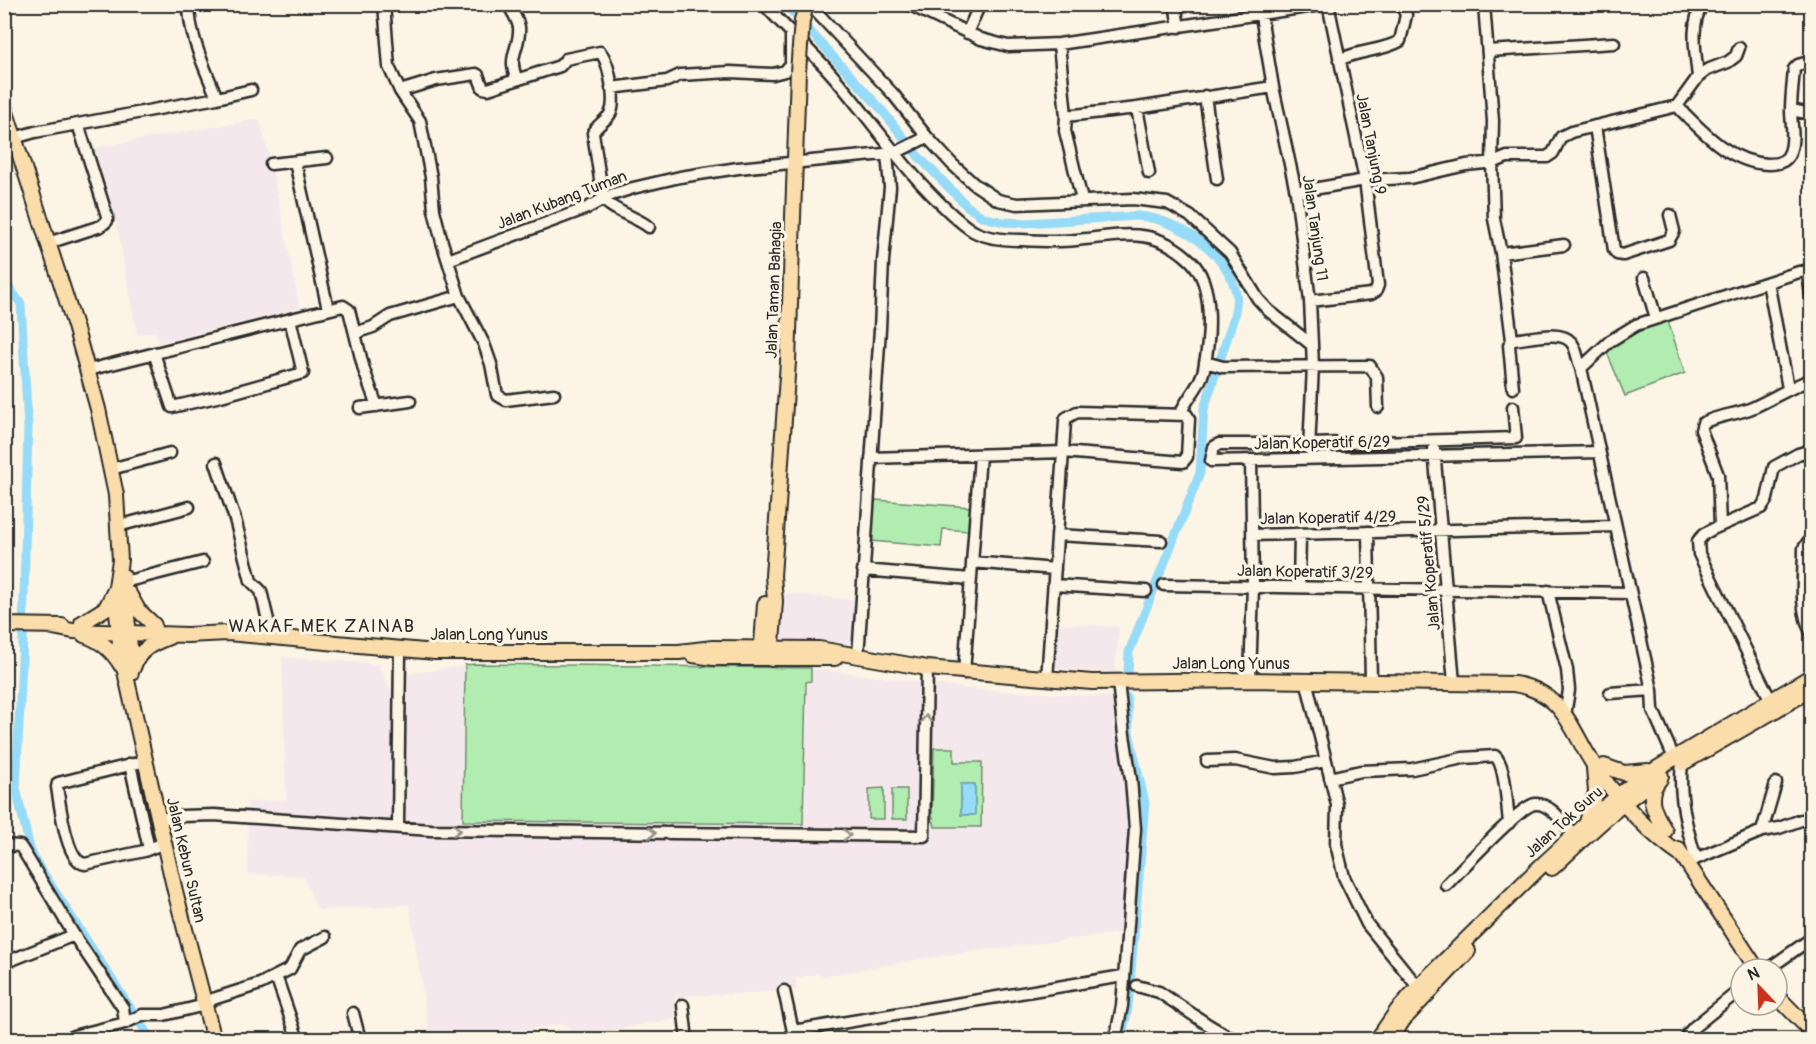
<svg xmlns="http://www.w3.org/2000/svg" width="1816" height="1044" viewBox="0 0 1816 1044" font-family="Pangolin,sans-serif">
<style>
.built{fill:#f5e8ec}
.green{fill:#b1ecb1;stroke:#6e8c6e;stroke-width:1.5}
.water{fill:#96dbf8;stroke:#6b95a6;stroke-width:1.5}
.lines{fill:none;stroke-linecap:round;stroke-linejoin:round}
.canal{stroke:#96dbf8;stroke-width:9}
.minor-casing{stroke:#2b2b2b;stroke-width:15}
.major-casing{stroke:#2b2b2b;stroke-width:18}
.minor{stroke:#fcf5e5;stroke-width:10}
.major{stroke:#faddab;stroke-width:14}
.major-bridge-casing{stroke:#2b2b2b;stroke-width:18;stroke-linecap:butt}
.major-bridge{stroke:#faddab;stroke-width:14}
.oneway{stroke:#949088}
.labels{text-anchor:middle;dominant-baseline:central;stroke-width:6;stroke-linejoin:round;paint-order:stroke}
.street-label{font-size:16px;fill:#2b2b2b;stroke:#fcf5e5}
.neighbourhood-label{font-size:18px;letter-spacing:1.5px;fill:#2b2b2b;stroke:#fcf5e5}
</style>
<rect width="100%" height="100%" fill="#fcf5e5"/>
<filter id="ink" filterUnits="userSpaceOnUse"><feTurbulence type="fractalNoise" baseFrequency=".0167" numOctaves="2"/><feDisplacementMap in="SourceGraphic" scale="12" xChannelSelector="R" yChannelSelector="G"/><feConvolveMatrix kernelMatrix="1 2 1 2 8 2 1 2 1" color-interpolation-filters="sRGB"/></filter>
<g filter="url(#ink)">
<!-- built -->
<path class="built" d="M 259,119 L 270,158 L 300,308 L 159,343 L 155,331 L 137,335 L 118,231 L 92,148 Z
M 784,593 L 856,600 L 852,646 L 780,640 Z
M 1057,623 L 1119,627 L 1115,672 L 1054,668 Z
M 282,657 L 378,664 L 392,693 L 407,693 L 408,674 L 475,664 L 811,668 L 973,689 L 1115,697 L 1128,776 L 1129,812 L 1122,933 L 933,957 L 820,977 L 819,974 L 796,978 L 797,989 L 746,994 L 675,996 L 675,1019 L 614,1030 L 570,1034 L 567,1024 L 449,1039 L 430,1039 L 409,905 L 318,910 L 303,876 L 248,874 L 247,802 L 286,800 Z"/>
<!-- green -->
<path class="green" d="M 1667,318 L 1685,373 L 1625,396 L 1606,350 L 1622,335 Z
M 875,500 L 971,507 L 969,531 L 943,529 L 941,547 L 871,541 Z
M 475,664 L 811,668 L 811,681 L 806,682 L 803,824 L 463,821 L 465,665 Z
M 934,748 L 954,748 L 954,762 L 982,762 L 981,827 L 935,827 L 932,814 Z
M 884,788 L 884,819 L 869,819 L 869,789 Z
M 892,789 L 907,789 L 907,819 L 892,819 Z"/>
<!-- water -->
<path class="water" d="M 961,784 L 975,784 L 975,815 L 961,815 Z"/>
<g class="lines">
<!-- canal -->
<path class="canal" d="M 785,4 L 881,109 L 918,156 L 967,206 L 983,217 L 1003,222 L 1025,223 L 1138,216 C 1178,220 1227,251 1236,293 C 1238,301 1235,309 1234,317 L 1204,409 L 1200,473 L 1129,652 L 1128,674
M 4,280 L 21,304 L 28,427 L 23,639 L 16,788 L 30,849 L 36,862 L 151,1040
M 1121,1040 L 1128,1007 L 1145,803 L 1129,733 L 1127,697"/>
<defs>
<path id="minor" d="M 189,4 C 189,37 205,68 217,98
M 384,4 L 389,67 L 400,91 L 420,121 L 431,177 L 434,210 L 442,242 L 459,296 L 484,344 L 491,364 L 497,395 L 506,400 L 554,394
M 508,4 C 512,12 517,18 519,27 C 521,47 506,57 517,79
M 764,4 C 784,27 807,47 827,69 C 866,112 897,161 938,201 C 949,212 960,223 973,231 C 988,239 1005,240 1021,240 C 1040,241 1058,242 1076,240 C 1121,236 1154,225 1191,261 C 1215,285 1210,338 1204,369 C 1200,388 1186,398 1181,413
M 809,4 L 893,94 L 927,137 L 952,164 L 974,184 L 998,200 L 1017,204 L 1133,199 L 1167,203 L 1190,216 L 1230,253 L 1258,299 L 1269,311 L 1312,345
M 908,4 L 981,39 L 1008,46 L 1059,44 L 1328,4
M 1175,4 L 1179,27
M 1259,4 L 1273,87 L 1296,192 L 1310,301 L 1313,366 L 1309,449
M 1484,4 L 1493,121 L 1492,162 L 1494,219 L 1501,253 L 1512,340 L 1509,345 L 1513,388
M 967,33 L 980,4
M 1059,44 L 1066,116 L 1065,131 L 1082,200
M 1488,51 L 1614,43
M 1339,60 C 1359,50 1383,51 1400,41 L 1406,15 L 1401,4
M 1698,77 C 1696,55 1689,23 1703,4
M 611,88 L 667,81 L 680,75 L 730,72 L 773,74 L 785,71 L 791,64 L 791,34
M 400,91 L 436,80 L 476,74 L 478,75 L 483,88 L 488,89 L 560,66 L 566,59 L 600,52 C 609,61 616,100 611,112 C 608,120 597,124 593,133 L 603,199 C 614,212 635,216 649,227
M 1205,96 L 1217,179
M 1677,106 C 1702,131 1730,163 1768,164 C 1778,164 1787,162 1790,152 C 1795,139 1791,124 1791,110 C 1791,97 1793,83 1794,69 L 1798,65 L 1812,61
M 1137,108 L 1149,173
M 1791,110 L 1812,114
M 1066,116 L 1137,108 L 1273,87
M 1595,126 L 1614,250 L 1617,254 L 1623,255 L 1669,240 L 1674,231 L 1670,215
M 14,138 L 35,132 L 217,98 L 251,90
M 295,162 L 328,309
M 271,164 L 327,158
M 1296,192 L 1365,180 L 1410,178 L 1466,165 L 1495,162 L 1507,157 L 1547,157 L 1553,153 L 1561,137 L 1571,132 L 1677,106 L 1698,77 L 1707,70 L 1728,62 L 1736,56 L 1739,48
M 48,243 L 101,226 L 107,221 L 107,216 L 78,124
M 1501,253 L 1564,245
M 448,260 L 587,208 L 611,195 L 633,188 L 680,177 L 738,168 L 895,153 L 927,137
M 1807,270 L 1812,299
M 1644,278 L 1656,318
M 1768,282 L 1788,388
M 1310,301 L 1371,294 L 1376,291 L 1378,285 L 1365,180 L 1328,4
M 355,333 L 373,327 L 390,316 L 459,296
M 1512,340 C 1527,339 1561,329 1571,342 C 1577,348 1577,360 1581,368
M 154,353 L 172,407 L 221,396 L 303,373 L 290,319
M 1205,362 L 1223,367 L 1370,366 L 1377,377 L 1378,407
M 88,370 L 343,306 L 349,310 L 364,370 L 377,406
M 1513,407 L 1516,438 L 1309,444 L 1219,444 L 1214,447 L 1211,461 L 1599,452
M 360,408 L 410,401
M 1434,449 L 1454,683
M 871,458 L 1063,452 L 1183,462 L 1187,457 L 1189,419 L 1187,415 L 1077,412 L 1066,418 L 1065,421 L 1063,452 L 1047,679
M 216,463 L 235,519 L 251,581 L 261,591 L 272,637
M 111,469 L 170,453
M 1720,525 L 1718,475 L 1701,430 L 1703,423 C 1718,415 1736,415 1752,408 C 1772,399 1791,387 1812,379
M 118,526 L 189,507
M 1368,532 L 1371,681
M 1057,535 L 1161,541
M 1252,535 L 1615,526
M 1812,540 L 1808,542 L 1804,548 C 1804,576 1798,609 1812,634
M 972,562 L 1055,569
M 863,570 L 971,579
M 124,582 L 203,562
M 1054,585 L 1146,591
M 1164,585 L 1629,593
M 1299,587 L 1300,534
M 1548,591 L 1567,670 L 1569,690 L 1565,716
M 858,657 L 880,329 L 883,261 L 890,187 L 887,154
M 964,673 L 980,455
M 1250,680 L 1253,586 L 1251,460
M 1306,680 L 1337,805 L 1336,844 L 1344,877 L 1367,924 L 1418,987
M 1652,690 L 1653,710 L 1674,758
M 1610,693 L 1652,690 L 1581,368 L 1610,341 L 1636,325 L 1799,272 L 1812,270
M 1771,701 L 1699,554 L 1698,541 L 1704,534 L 1713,529 L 1761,508 L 1767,499 L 1774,467 L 1798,454 L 1812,450
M 146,761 L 58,783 L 57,787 C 60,804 66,862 85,864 L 144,851 L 164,843
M 1207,761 L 1235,760 L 1275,768 L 1295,767 L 1325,761
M 130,764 L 149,849
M 1682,764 C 1678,795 1687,829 1696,859
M 1330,778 L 1361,771 L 1412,769 L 1463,758 L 1495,756 C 1506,765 1507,807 1509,823
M 159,819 L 182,816 L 214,815 L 431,830 L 924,836 L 927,668
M 398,827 L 400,650
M 1762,831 L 1776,783
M 4,845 L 20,846 L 24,852 L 74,935 L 123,1008 L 125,1023
M 1686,863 L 1762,831 L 1779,828 L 1801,820 L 1812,820
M 1446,885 C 1459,872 1521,805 1535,804 C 1550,802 1565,825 1574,834
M 4,963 L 74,935
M 1768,969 L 1812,938
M 276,976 L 298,1040
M 1137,986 L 1159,992 L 1207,1024 L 1234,1040
M 784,991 L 795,1040
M 683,1005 L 687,1040
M 353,1013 L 360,1040
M 793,1031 L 1123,976
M 73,1036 L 125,1023 L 142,1015 L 164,1015 L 205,1005 L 213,999 L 260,984 L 290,969 L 300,950 L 325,937
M 1115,1040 L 1122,1006 L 1135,829 L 1131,779 L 1124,735 L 1118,682
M 1687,1040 L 1688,1034 L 1694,1027 L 1741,989"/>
<path id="major" d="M 4,106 L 75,326 L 98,409 L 116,495 L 120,560 L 116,587 L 117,613 L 121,654 L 175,891 L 214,1040
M 123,576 L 131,657 L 131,673
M 129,594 L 138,610 L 154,625
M 82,623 L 106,608 L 115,590
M 4,625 L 62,626
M 53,627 L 73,631 L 187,635 L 228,633 L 435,652 L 679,652 L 713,648 L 819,649 L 927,668 L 1092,682 L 1250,680 L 1514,684 C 1568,692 1572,737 1600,774 C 1621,803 1652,836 1682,856
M 84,635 C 100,640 112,650 121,665
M 693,655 L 714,658 L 835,658
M 761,657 L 765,604
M 771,659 L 775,601 L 773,576 L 788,362 L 798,72
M 133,668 C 138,650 153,643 169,637
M 1683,763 L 1812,689
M 1604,766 L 1624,773 L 1648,771
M 1660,779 C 1644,796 1655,814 1665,831
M 1587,822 L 1596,792 L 1594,768
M 1678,849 L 1757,969
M 1552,868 C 1586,836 1621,802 1661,776
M 1777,996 L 1812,1032
M 1377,1040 L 1397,1011 L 1418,987 L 1541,866 L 1605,807 L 1636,781 L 1812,676
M 1390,1040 L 1403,1020 L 1468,951"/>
</defs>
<!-- minor casing -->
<use href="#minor" class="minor-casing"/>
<!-- major casing -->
<use href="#major" class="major-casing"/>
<!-- minor -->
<use href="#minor" class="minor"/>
<!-- major -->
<use href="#major" class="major"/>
<defs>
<path id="major-bridge" d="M 798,72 L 802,21 L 806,4"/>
</defs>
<!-- major-bridge casing -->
<use href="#major-bridge" class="major-bridge-casing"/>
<!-- major-bridge -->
<use href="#major-bridge" class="major-bridge"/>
</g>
<!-- one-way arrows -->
<defs><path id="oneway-chevron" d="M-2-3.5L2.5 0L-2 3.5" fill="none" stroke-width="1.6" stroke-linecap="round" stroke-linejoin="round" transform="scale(1.5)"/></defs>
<g class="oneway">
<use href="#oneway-chevron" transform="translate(926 719) rotate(-89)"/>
<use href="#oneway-chevron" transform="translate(457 830) rotate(1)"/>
<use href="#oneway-chevron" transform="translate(652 833) rotate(1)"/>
<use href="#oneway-chevron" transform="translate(847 835) rotate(1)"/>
</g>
</g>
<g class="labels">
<!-- street labels -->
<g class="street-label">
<text transform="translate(1371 144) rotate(79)">Jalan Tanjung 9</text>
<text transform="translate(562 200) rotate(-21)">Jalan Kubang Tuman</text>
<text transform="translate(1315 228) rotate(82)">Jalan Tanjung 11</text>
<text transform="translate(774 290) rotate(-88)">Jalan Taman Bahagia</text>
<text transform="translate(1322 443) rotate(-1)">Jalan Koperatif 6/29</text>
<text transform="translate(1328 518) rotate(-1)">Jalan Koperatif 4/29</text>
<text transform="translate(1429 563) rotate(-95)">Jalan Koperatif 5/29</text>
<text transform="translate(1305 572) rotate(1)">Jalan Koperatif 3/29</text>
<text x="489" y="635">Jalan Long Yunus</text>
<text x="1231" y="664">Jalan Long Yunus</text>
<text transform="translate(1564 822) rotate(-42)">Jalan Tok Guru</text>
<text transform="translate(186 860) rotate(77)">Jalan Kebun Sultan</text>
</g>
<!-- neighbourhood labels -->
<g class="neighbourhood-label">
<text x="322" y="626">WAKAF MEK ZAINAB</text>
</g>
</g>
<!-- margin -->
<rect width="1816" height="1044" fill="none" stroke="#fcf5e5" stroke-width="24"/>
<rect x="12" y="12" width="1792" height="1020" fill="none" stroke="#2b2b2b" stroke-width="2" filter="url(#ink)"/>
<!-- north arrow -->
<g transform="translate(1759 987) rotate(337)"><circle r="28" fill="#fcf5e5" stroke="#a8a49b" stroke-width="1.5"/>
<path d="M0-4.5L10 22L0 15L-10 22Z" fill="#c8321e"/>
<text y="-9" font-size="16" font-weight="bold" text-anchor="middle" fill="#2b2b2b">N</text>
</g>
</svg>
